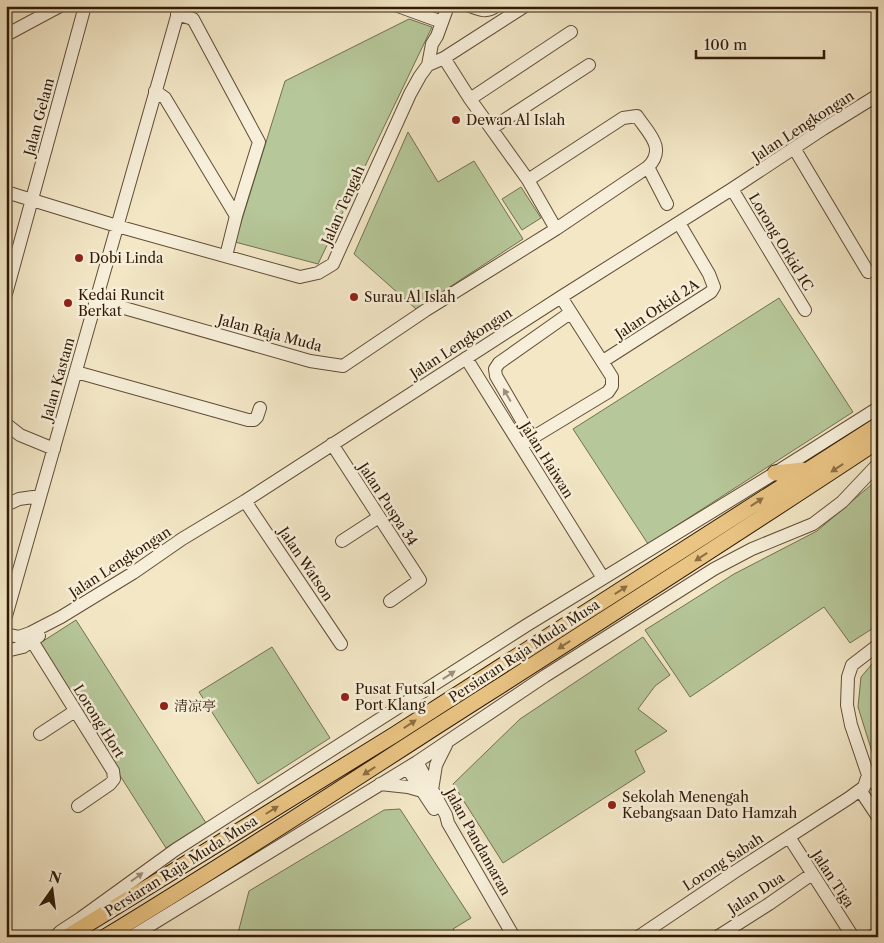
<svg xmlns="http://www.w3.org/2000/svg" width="884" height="943" viewBox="0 0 884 943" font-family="'Libre Caslon Text','Noto Serif SC',serif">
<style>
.green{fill:#b6c799;stroke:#737050}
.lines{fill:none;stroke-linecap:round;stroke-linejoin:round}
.minor-casing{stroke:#614d36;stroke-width:14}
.major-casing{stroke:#301a06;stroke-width:17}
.minor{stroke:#f7efda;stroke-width:12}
.major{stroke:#eac483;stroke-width:15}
.oneway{fill:#9d8f7b}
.oneway2{fill:#8d6f44}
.poi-dot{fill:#8f2418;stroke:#f7efda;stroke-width:2}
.labels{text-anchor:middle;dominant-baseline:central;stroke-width:5;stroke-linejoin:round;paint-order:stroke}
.street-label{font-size:14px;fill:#301a06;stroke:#f7efda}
.poi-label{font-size:14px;fill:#301a06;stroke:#f7efda;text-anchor:start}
</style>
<rect width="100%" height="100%" fill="#f3e7c6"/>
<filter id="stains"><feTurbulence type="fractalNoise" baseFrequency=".004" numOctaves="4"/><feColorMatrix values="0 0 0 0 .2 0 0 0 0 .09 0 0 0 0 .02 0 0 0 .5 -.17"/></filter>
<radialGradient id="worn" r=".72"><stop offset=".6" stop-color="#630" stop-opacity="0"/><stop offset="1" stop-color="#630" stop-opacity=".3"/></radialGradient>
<!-- green -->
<path class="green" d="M 409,19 L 432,27 L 318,264 L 235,242 L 285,81 Z
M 408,132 L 438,182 L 474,161 L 523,239 L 416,309 L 354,254 Z
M 521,187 L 541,218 L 522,230 L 502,199 Z
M 779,298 L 853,412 L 648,544 L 573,429 Z
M 878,479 L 878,625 L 850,643 L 824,607 L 690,697 L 645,630 L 734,574 L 817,531 Z
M 76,620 L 206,823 L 166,848 L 37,645 Z
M 643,637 L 670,675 L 655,686 L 638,709 L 667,731 L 635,751 L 645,772 L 503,863 L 453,784 L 520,719 Z
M 272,647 L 330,738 L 258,784 L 199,692 Z
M 878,657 L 878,771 L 858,707 L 861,677 Z
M 400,809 L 471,918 L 453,929 L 458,937 L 239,937 L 238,933 L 249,891 L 384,810 Z"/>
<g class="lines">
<defs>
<path id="minor" d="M 398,6 L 442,22
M 470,6 C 480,10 487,13 496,6
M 177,14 L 193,19 L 259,142 L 236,216 L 226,256
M 6,35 L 60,6
M 428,65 L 432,44 L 437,36 L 448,6
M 155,91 L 165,98 L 236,216
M 470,99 L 571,32
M 492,128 L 589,65
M 794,148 L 868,272
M 648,167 L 667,204
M 528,180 L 623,118 L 637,116 C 648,133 667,148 648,167 L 556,229
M 732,189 L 805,310
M 6,192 L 117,226 L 300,277 L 318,273 L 333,264 L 410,94 L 420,76 L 428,65 L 444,58 L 525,6
M 6,294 L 85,6
M 96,300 L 310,361 L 343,366 L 426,310 L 556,229 L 528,180 L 470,99 L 444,58
M 466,358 L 603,578
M 603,361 L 711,292 L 714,287 L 709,274 L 679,223
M 76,372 L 248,420 L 254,420 L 257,417 L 260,408
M 6,424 L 20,435 L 54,449
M 532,438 L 496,376 L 495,369 L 499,363 L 570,313
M 332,444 L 420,580 L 390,601
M 521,446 L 532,438 L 608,392 L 612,386 L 612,377 L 561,297
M 245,501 L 341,644
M 6,505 L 19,499 L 40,496
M 342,541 L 379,517
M 6,616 L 180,6
M 6,634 L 19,637 L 30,633 L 61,617 L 133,573 L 182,539 L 245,501 L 561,297 L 732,189 L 823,129 L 878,95
M 32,641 L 113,771 L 114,779 L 110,784 L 78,806
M 878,645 L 852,665 L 848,677 L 847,705 L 851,725 L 868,775 L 878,787
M 6,651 L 23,647 L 39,636
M 40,734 L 75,711
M 417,762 L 446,815 L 448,823 L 514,937
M 407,768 L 434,809
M 380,784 L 408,787 L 422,791
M 432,790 L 436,765 L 446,745
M 860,790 L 878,817
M 789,837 L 853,937
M 55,937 L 61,931 L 81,918 L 175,850 L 527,625 L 775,473 L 878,408
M 131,937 L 417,762 L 545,676 L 714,569 L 752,549 L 813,524 L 842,502 L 878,464
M 638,937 L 736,871 L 849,798 L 864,787 L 868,775
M 717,937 L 769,904 L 812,874
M 871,937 L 878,933"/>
<path id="major" d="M 775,473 L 803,470
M 67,937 L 394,735 L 878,425
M 105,937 C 214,871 321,801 428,732 C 578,636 729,540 878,441"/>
</defs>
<!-- minor casing -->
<use href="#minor" class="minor-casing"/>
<!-- major casing -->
<use href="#major" class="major-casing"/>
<!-- minor -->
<use href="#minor" class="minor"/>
<!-- major -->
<use href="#major" class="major"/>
</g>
<!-- one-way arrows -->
<defs><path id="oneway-solid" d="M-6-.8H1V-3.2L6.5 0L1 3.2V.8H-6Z" transform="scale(1.25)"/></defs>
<g class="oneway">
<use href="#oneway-solid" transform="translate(507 395) rotate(-120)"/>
<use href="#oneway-solid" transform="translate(449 675) rotate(-33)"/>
<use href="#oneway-solid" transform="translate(137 877) rotate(-36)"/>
</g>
<g class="oneway2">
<use href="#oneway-solid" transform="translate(837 468) rotate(147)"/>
<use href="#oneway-solid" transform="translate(757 502) rotate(-33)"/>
<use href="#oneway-solid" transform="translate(701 557) rotate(147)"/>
<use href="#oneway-solid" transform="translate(621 590) rotate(-33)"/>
<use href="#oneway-solid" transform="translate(564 645) rotate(147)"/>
<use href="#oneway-solid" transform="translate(410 724) rotate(-33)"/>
<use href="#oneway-solid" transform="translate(369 771) rotate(147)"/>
<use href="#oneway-solid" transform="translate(272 810) rotate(-32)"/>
</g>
<!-- markers -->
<g class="poi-dot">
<circle cx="456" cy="120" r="5"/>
<circle cx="79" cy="258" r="5"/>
<circle cx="354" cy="297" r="5"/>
<circle cx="68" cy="303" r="5"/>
<circle cx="345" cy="697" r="5"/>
<circle cx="164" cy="706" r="5"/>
<circle cx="612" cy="805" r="5"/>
</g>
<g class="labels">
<!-- street labels -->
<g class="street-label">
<text transform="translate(39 117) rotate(-75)">Jalan Gelam</text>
<text transform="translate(803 126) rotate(-33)">Jalan Lengkongan</text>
<text transform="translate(343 205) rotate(-66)">Jalan Tengah</text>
<text transform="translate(781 242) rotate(59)">Lorong Orkid 1C</text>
<text transform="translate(657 309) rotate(-33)">Jalan Orkid 2A</text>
<text transform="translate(270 333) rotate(15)">Jalan Raja Muda</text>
<text transform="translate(461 343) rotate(-33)">Jalan Lengkongan</text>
<text transform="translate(58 379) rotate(-74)">Jalan Kastam</text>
<text transform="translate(547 460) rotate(58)">Jalan Haiwan</text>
<text transform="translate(388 504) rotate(57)">Jalan Puspa 34</text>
<text transform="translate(120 562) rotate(-33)">Jalan Lengkongan</text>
<text transform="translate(306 564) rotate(56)">Jalan Watson</text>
<text transform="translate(524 651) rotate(-33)">Persiaran Raja Muda Musa</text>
<text transform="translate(99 721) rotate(58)">Lorong Hort</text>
<text transform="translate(478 842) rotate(61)">Jalan Pandamaran</text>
<text transform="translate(723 862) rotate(-33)">Lorong Sabah</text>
<text transform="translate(181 866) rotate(-32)">Persiaran Raja Muda Musa</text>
<text transform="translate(833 879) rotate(57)">Jalan Tiga</text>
<text transform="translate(756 893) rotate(-33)">Jalan Dua</text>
</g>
<!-- poi labels -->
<g class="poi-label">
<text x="466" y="120">Dewan Al Islah</text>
<text x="89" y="258">Dobi Linda</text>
<text x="78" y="295">Kedai Runcit<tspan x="78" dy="16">Berkat</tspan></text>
<text x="364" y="297">Surau Al Islah</text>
<text x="355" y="689">Pusat Futsal<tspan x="355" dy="16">Port Klang</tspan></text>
<text x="174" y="706">清凉亭</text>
<text x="622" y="797">Sekolah Menengah<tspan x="622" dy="16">Kebangsaan Dato Hamzah</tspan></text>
</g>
</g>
<!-- margin -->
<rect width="884" height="943" fill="none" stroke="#f3e7c6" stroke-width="25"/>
<rect x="8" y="8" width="869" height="928" fill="none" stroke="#301a06" stroke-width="2.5"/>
<rect x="12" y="12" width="859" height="918" fill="none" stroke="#301a06"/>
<!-- north arrow -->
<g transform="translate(52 890) rotate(14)" stroke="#f7efda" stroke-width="4" paint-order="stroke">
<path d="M0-4L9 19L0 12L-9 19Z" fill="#301a06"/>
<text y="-8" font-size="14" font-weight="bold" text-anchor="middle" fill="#301a06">N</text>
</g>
<!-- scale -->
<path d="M696 50v8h128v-8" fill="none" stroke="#301a06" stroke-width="2.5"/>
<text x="704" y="50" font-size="15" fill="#301a06" stroke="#f7efda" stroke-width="4" paint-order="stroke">100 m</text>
<rect width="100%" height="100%" filter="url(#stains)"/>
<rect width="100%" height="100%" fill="url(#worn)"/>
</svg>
